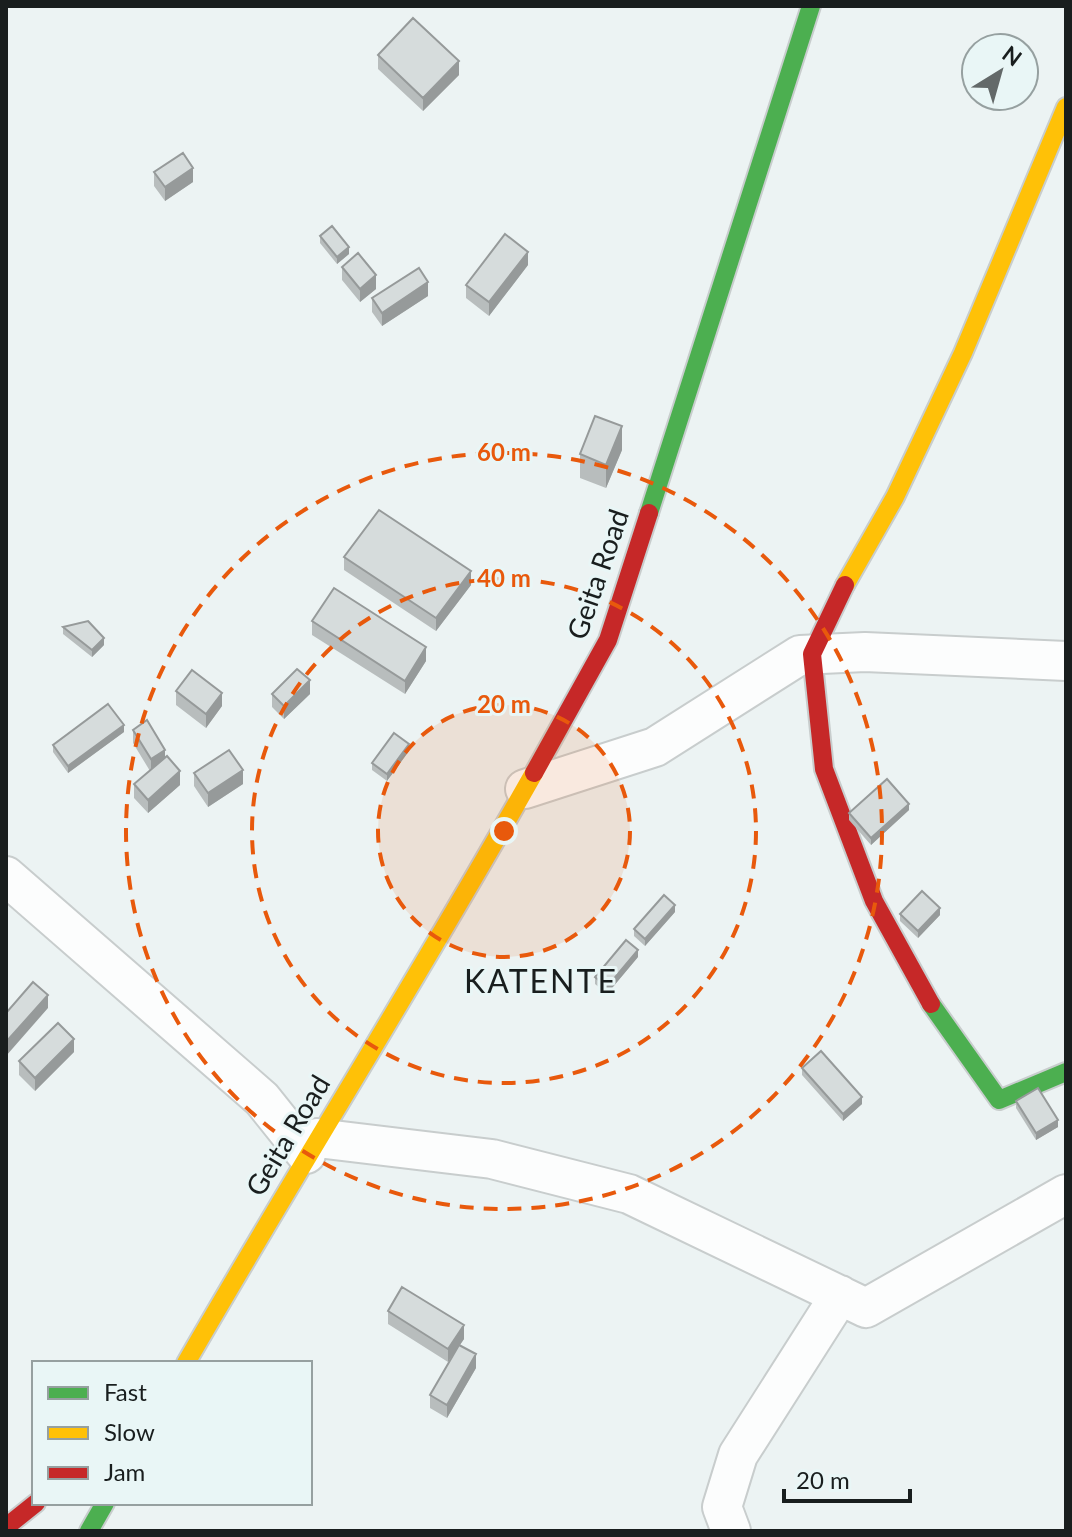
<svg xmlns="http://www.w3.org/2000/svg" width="1072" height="1537" viewBox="0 0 1072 1537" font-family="Lato,sans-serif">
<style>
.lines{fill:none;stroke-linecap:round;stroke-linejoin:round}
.street-casing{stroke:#c8cdcd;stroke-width:42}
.fast-casing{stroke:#c8cdcd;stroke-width:22}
.slow-casing{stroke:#c8cdcd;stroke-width:22}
.jam-casing{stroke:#c8cdcd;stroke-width:22}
.street{stroke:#fcfdfd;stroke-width:38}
.fast{stroke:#4caf50;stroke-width:18}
.slow{stroke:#ffc107;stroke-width:18}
.jam{stroke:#c62828;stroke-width:18}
.wall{fill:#b8bdbd}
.shaded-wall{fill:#969a9a}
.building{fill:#d6dcdc;stroke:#969a9a;stroke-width:2}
.ring{fill:none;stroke:#e8590c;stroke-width:4;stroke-dasharray:14 10}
.labels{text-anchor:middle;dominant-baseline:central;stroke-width:6;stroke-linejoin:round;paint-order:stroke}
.street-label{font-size:28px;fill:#191e1e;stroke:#e9f6f6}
.quarter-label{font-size:32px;letter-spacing:2px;fill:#191e1e;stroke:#e9f6f6}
.centre{fill:#e8590c;stroke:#e9f6f6;stroke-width:4}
.ring-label{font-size:24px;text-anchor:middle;font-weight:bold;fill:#e8590c;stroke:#e9f6f6;stroke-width:6;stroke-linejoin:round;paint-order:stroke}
</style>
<rect width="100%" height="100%" fill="#ecf3f3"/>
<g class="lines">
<defs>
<path id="street" d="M 525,789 L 655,747 L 800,655 L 865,652 L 1066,661
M 6,876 L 262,1099 L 306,1154
M 317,1138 L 492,1159 L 629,1194 L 866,1308 L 1066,1194
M 731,1531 L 722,1507 L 738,1455 L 840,1295"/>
<path id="fast" d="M 649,513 L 811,6
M 931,1004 L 999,1100 L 1066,1072
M 89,1531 L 105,1503"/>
<path id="slow" d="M 845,585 L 895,497 L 963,353 L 1066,107
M 186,1363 C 300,1165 422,972 534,773"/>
<path id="jam" d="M 845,585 L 812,654 L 824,769 L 874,901 L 931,1004
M 534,773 L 608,640 L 649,513
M 6,1527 L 36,1503"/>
</defs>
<!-- street casing -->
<use href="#street" class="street-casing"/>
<!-- fast casing -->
<use href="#fast" class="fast-casing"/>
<!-- slow casing -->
<use href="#slow" class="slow-casing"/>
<!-- jam casing -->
<use href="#jam" class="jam-casing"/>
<!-- street -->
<use href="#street" class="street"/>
<!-- fast -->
<use href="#fast" class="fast"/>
<!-- slow -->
<use href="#slow" class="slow"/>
<!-- jam -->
<use href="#jam" class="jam"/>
</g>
<!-- wall -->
<path class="wall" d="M 378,55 L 459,75 L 423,111 L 378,69 Z
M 154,172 L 193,182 L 165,201 L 154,186 Z
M 320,236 L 349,254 L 337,264 L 320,243 Z
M 528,265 L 489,316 L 466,298 L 466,285 Z
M 342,267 L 376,289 L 360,302 L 342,280 Z
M 428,296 L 382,326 L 372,312 L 372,298 Z
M 622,450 L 606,488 L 580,478 L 580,454 Z
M 344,557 L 471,585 L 436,631 L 344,570 Z
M 312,621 L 426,661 L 405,694 L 312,635 Z
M 63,627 L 104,645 L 92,657 L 63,634 Z
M 176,691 L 222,706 L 206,728 L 176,705 Z
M 272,694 L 310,694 L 284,719 L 272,707 Z
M 133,730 L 165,758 L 180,785 L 148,813 L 134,798 L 134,784 L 150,771 L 133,743 Z
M 124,732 L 68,773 L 53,752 L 53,745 Z
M 409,751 L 387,781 L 372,770 L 372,763 Z
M 194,773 L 243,784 L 208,807 L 194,786 Z
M 909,810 L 871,845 L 849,820 L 849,813 Z
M 675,912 L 645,946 L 634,936 L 634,929 Z
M 900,914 L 940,915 L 918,938 L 900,921 Z
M 638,957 L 607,994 L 595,984 L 595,977 Z
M 74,1052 L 35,1091 L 19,1075 L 19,1061 Z
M 802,1068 L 862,1104 L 843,1121 L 802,1075 Z
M 1016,1101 L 1058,1127 L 1036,1140 L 1016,1108 Z
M 388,1311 L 464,1339 L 460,1345 L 476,1368 L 447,1418 L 430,1408 L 430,1395 L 456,1350 L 448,1362 L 388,1324 Z"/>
<!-- shaded-wall -->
<path class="shaded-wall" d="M 459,61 L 459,75 L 423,111 L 423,98 Z
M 193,168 L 193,182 L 165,201 L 165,187 Z
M 349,247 L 349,254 L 337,264 L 337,257 Z
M 528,252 L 528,265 L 489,316 L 489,302 Z
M 376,275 L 376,289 L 360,302 L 360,289 Z
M 428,282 L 428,296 L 382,326 L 382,313 Z
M 622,426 L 622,450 L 606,488 L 606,465 Z
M 471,571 L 471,585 L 436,631 L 436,618 Z
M 104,638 L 104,645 L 92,657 L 92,650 Z
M 426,647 L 426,661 L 405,694 L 405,681 Z
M 310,680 L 310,694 L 284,719 L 284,706 Z
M 222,693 L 222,706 L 206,728 L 206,714 Z
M 124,725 L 124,732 L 68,773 L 68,766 Z
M 409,744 L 409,751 L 387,781 L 387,774 Z
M 165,750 L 165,763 L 151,773 L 151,759 Z
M 243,770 L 243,784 L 208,807 L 208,793 Z
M 180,771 L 180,785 L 148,813 L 148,800 Z
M 909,804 L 909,810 L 871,845 L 871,838 Z
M 675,905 L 675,912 L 645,946 L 645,939 Z
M 940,908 L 940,915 L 918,938 L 918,931 Z
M 638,950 L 638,957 L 607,994 L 607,987 Z
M 48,995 L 48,1008 L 6,1056 L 6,1042 Z
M 74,1039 L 74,1052 L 35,1091 L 35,1078 Z
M 862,1097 L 862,1104 L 843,1121 L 843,1114 Z
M 1058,1120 L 1058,1127 L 1036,1140 L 1036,1133 Z
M 464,1325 L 464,1339 L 448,1362 L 448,1349 Z
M 476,1354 L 476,1368 L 447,1418 L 447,1405 Z"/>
<!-- building -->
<path class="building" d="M 413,18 L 459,61 L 423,98 L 378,55 Z
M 183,153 L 193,168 L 165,187 L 154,172 Z
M 332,226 L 349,247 L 337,257 L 320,236 Z
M 505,234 L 528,252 L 489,302 L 466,285 Z
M 358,253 L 376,275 L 360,289 L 342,267 Z
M 419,268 L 428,282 L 382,313 L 372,298 Z
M 595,416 L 622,426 L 606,465 L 580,454 Z
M 379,510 L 471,571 L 436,618 L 344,557 Z
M 334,588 L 426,647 L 405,681 L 312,621 Z
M 88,621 L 104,638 L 92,650 L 63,627 Z
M 297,669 L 310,680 L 284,706 L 272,694 Z
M 192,670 L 222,693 L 206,714 L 176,691 Z
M 108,704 L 124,725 L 68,766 L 53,745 Z
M 147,720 L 165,750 L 151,759 L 133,730 Z
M 394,733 L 409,744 L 387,774 L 372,763 Z
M 229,750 L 243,770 L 208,793 L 194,773 Z
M 167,756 L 180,771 L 148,800 L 134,784 Z
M 887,779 L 909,804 L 871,838 L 849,813 Z
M 922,891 L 940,908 L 918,931 L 900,914 Z
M 664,895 L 675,905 L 645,939 L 634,929 Z
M 626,940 L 638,950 L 607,987 L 595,977 Z
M 33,982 L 48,995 L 6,1042 L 6,1013 Z
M 58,1023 L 74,1039 L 35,1078 L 19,1061 Z
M 821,1051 L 862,1097 L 843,1114 L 802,1068 Z
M 1038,1088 L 1058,1120 L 1036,1133 L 1016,1101 Z
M 402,1287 L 464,1325 L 448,1349 L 388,1311 Z
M 459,1345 L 476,1354 L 447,1405 L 430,1395 Z"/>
<!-- distance rings -->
<circle cx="504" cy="831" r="126" fill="#e8590c" fill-opacity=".12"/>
<g class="ring">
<circle cx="504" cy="831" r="126"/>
<circle cx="504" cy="831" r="252"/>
<circle cx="504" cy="831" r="378"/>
</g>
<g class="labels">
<!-- street labels -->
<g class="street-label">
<text transform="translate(597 574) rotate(-71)">Geita Road</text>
<text transform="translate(287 1135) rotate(-59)">Geita Road</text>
</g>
<!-- quarter labels -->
<g class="quarter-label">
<text x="541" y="980">KATENTE</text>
</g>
</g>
<circle cx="504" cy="831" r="12" class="centre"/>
<g class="ring-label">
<text x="504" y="461">60 m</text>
<text x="504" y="587">40 m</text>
<text x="504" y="713">20 m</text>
</g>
<!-- border -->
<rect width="1072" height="1537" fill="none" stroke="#191e1e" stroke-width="16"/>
<!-- legend -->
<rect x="32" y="1361" width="280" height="144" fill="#e9f6f6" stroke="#96a0a0" stroke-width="2"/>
<rect x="48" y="1387" width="40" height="12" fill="#4caf50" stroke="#96a0a0" stroke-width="2"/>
<text x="104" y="1401" font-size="24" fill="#191e1e">Fast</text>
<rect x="48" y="1427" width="40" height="12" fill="#ffc107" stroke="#96a0a0" stroke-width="2"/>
<text x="104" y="1441" font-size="24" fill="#191e1e">Slow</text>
<rect x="48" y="1467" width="40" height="12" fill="#c62828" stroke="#96a0a0" stroke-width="2"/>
<text x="104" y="1481" font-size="24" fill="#191e1e">Jam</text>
<!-- north arrow -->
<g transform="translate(1000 72) rotate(37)"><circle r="38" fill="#e9f6f6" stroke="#96a0a0" stroke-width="2"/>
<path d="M0-6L14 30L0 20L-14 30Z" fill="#636969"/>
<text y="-12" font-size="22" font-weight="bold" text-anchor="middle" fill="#191e1e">N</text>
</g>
<!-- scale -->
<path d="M784 1489v12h126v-12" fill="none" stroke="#191e1e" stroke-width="4"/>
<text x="796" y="1489" font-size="24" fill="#191e1e" stroke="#e9f6f6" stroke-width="6" paint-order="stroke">20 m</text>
</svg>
